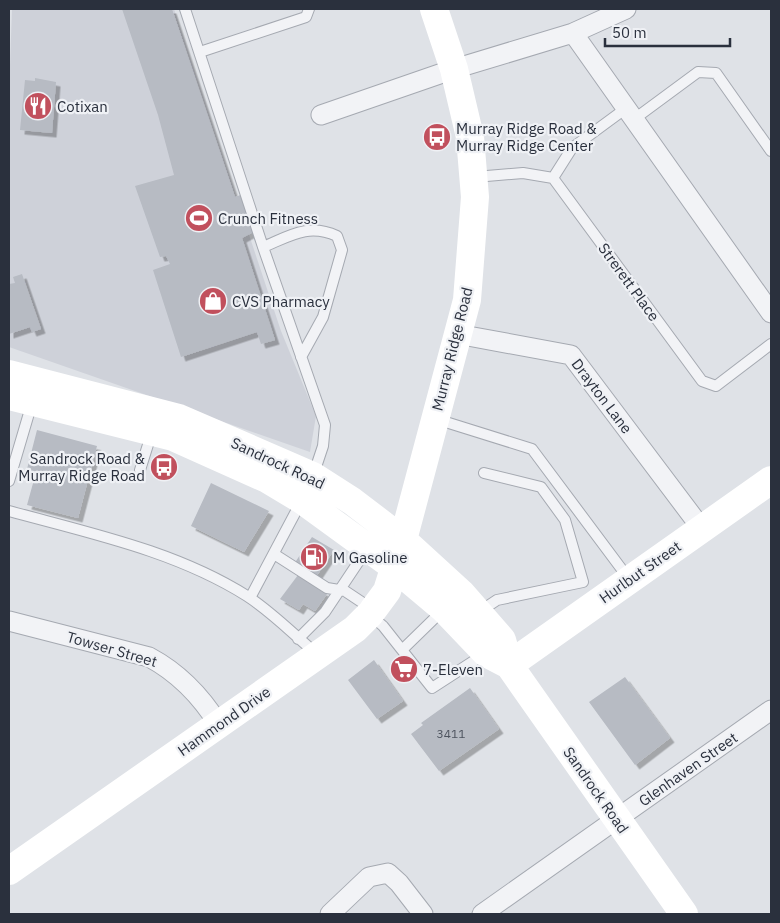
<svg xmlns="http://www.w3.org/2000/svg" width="780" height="923" viewBox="0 0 780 923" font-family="'IBM Plex Sans',sans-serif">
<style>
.built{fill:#ced1d9}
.building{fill:#b7bbc3;filter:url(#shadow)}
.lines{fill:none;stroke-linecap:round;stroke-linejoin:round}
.lane-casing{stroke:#a5a9b1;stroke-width:12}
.street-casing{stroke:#a5a9b1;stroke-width:21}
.lane{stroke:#f2f3f6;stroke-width:10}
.street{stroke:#f2f3f6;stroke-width:19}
.secondary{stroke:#fff;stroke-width:28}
.labels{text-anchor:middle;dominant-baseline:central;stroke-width:4.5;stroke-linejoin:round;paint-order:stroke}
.number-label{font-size:12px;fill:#4d535e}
.poi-label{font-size:15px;fill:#2a303d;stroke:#eff1f5;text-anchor:start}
.street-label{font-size:15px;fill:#2a303d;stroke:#eff1f5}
</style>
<defs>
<filter id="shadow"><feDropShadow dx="4.5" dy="4.5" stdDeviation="0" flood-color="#0004"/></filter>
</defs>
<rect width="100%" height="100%" fill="#dfe2e7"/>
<!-- built -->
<path class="built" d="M 12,9 L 174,9 L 281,331 L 316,416 L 310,452 L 9,347 L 9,93 Z"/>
<!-- building -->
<path class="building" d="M 122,9 L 172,9 L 235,197 L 243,194 L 255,231 L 242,238 L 275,340 L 261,344 L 257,332 L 181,357 L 153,270 L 170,264 L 166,256 L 160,257 L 135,186 L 174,175 L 158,115 Z
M 35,78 L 56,82 L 52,133 L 20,130 L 25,80 L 35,81 Z
M 22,274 L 41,329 L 32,332 L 30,327 L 9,334 L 9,284 L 15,283 L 13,277 Z
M 37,430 L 97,446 L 78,518 L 27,505 L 35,476 L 26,473 Z
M 211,483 L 269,511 L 244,552 L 191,526 Z
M 312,537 L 334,550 L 316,577 L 294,564 Z
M 298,575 L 327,594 L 315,611 L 303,604 L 299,610 L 280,599 Z
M 374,660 L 403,701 L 377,719 L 348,680 Z
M 625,677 L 670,738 L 635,765 L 589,702 Z
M 470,688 L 499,729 L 439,771 L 411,734 L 423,725 L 421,723 Z"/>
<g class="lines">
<defs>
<path id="lane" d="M 185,9 L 263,247 L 325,425 L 323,446 L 313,476
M 200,52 L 306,17 L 309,9
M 633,120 L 698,72 L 716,73 L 771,151
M 475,177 L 523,173 L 553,178 L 702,381 L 716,386 L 771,344
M 553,178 L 572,148 L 625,109
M 263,247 C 290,236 308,223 337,236 L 342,250 L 323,317 L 301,357
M 436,419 L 532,449 L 629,579
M 140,470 L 152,432
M 9,481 L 32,403
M 9,511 C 89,533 176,551 247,596 C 272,612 294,635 317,654
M 274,554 L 327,588 L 345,591 L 372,609
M 250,598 L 302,500
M 479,612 L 497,600 L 583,582 L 565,520 L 541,487 L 484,473
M 370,615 L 383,626 L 432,688 L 486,653
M 298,639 L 325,612 L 367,549
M 402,650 L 442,611"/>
<path id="street" d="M 573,33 L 771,313
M 321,115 L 454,69 L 573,33 L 626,9
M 457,334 L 571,355 L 702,529
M 9,621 L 149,657 C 179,673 201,696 219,725
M 330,914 L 369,877 L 388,873 L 399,883 L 423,914
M 482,914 L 771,710"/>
</defs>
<!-- lane casing -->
<use href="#lane" class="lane-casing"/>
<!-- street casing -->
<use href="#street" class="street-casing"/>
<!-- lane -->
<use href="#lane" class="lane"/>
<!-- street -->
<use href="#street" class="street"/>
<!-- secondary -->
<path class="secondary" d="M 9,374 L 179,418 L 313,476 L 352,501 L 403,540 L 461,593 L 502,640 L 509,665 L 684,914
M 9,396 L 173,437 L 267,479 L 302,500 L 394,567 L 444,609 L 486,653 L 509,665
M 373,610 L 387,591 L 403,540 L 467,300 L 475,197 L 470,137 L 454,69 L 434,9
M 509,665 L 771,480
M 9,871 L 355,629 L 370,614"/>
</g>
<!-- icons -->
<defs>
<symbol id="restaurant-disc" viewBox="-11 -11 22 22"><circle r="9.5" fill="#c1505d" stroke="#eff1f5"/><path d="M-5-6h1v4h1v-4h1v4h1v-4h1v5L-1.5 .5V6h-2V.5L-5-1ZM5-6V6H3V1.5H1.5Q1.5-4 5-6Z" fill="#fff"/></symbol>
<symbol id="bus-disc" viewBox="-11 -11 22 22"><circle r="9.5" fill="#c1505d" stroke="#eff1f5"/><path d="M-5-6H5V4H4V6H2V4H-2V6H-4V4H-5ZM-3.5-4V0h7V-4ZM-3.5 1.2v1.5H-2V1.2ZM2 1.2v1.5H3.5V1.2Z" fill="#fff"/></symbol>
<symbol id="stadium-disc" viewBox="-11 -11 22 22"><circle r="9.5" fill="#c1505d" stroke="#eff1f5"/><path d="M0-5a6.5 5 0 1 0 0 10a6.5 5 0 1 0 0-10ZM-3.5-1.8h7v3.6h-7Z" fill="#fff"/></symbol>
<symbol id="shop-disc" viewBox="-11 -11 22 22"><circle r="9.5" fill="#c1505d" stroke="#eff1f5"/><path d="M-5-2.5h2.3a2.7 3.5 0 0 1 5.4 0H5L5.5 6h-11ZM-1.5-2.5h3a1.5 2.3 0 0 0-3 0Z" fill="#fff"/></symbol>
<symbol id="fuel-disc" viewBox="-11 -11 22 22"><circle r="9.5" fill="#c1505d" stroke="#eff1f5"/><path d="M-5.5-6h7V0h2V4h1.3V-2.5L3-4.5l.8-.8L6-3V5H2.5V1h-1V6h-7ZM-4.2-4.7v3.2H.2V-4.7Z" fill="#fff"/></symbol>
<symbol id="supermarket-disc" viewBox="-11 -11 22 22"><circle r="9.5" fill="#c1505d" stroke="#eff1f5"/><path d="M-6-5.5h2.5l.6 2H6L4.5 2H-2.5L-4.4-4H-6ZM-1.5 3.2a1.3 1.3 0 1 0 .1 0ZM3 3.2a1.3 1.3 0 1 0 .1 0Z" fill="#fff"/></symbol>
</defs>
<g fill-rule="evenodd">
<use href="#restaurant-disc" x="22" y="90" width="32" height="32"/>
<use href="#bus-disc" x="421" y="121" width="32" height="32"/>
<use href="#stadium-disc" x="183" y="202" width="32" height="32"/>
<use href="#shop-disc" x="197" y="285" width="32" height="32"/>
<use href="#bus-disc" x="148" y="451" width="32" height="32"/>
<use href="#fuel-disc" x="298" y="541" width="32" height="32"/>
<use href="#supermarket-disc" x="388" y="653" width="32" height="32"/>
</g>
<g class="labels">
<!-- number labels -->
<g class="number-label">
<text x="451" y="733">3411</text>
</g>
<!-- poi labels -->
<g class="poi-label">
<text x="57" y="106">Cotixan</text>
<text x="456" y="128">Murray Ridge Road &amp;<tspan x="456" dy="17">Murray Ridge Center</tspan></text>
<text x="218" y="218">Crunch Fitness</text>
<text x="232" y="301">CVS Pharmacy</text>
<text x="145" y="458" text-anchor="end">Sandrock Road &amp;<tspan x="145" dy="17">Murray Ridge Road</tspan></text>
<text x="333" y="557">M Gasoline</text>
<text x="423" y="669">7-Eleven</text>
</g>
<!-- street labels -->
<g class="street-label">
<text transform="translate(629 282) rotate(54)">Strerett Place</text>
<text transform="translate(452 349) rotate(-76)">Murray Ridge Road</text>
<text transform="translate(602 396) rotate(53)">Drayton Lane</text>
<text transform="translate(278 463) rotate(25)">Sandrock Road</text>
<text transform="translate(640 572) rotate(-35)">Hurlbut Street</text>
<text transform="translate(112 649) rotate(16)">Towser Street</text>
<text transform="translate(224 721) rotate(-35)">Hammond Drive</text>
<text transform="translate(688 769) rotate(-35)">Glenhaven Street</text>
<text transform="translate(596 790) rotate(55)">Sandrock Road</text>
</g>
</g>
<!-- border -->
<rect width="780" height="923" fill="none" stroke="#2a303d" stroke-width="20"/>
<!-- scale -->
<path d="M605 38v8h125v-8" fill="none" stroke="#2a303d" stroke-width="2.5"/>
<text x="612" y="38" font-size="15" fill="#2a303d" stroke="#eff1f5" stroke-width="4" paint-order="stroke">50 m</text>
</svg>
